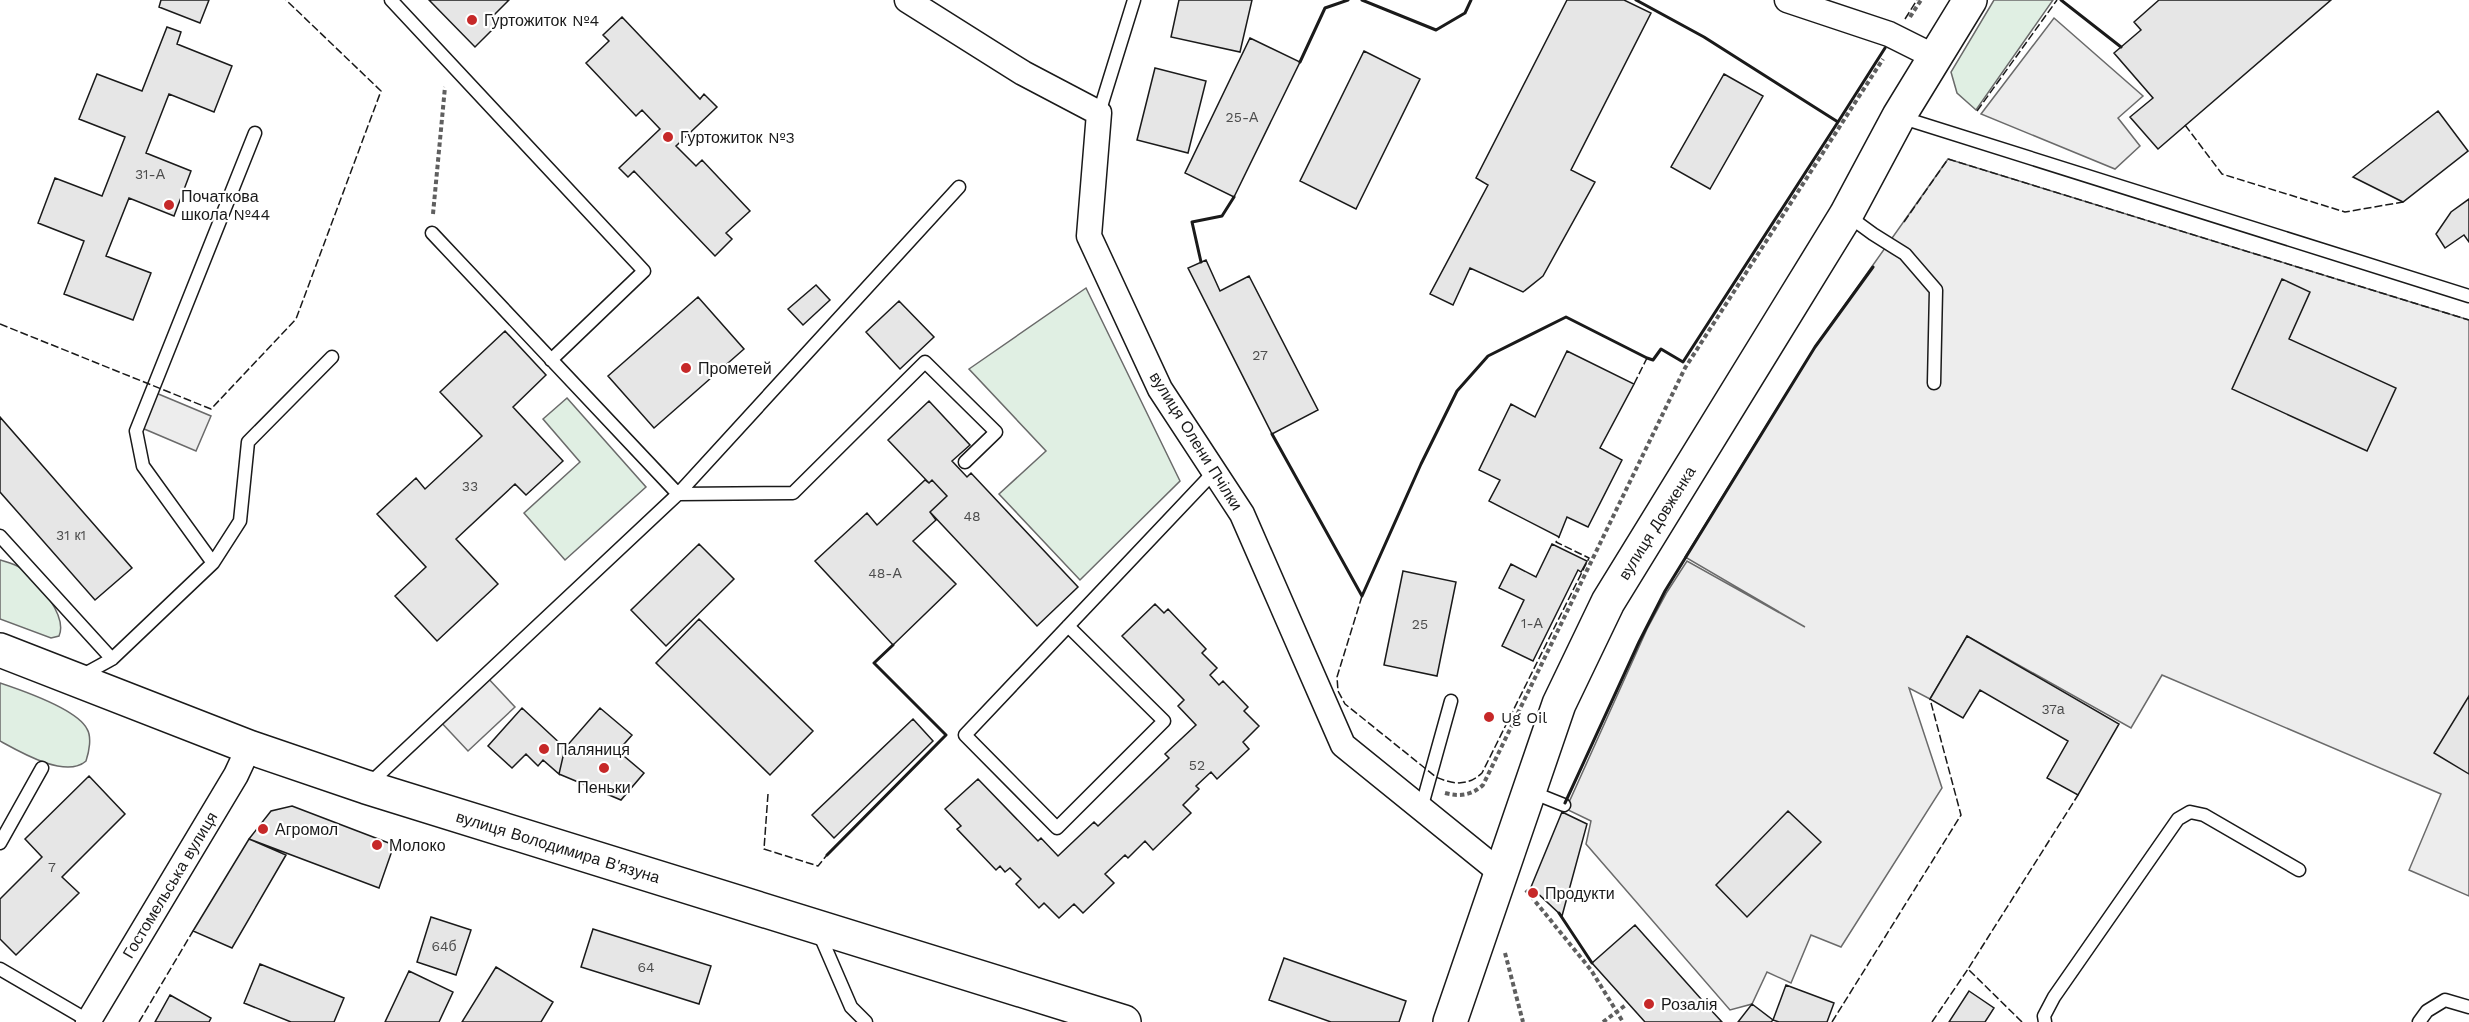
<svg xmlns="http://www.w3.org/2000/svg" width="2469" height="1022" viewBox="0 0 2469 1022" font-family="'Work Sans',sans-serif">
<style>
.green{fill:#e0efe3;stroke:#6a6a6a;stroke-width:1.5}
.parking{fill:#ededed;stroke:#6a6a6a;stroke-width:1.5}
.building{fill:#e6e6e6;stroke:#1a1a1a;stroke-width:1.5}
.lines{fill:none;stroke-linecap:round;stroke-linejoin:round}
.lane-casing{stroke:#1a1a1a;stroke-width:15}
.street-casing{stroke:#1a1a1a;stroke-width:27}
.secondary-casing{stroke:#1a1a1a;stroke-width:36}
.path{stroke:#5f5f5f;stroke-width:4;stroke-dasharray:4.5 3;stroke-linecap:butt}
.lane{stroke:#fff;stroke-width:12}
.street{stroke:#fff;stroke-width:24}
.secondary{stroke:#fff;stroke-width:33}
.fence{stroke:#1a1a1a;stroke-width:1.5;stroke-dasharray:8 3;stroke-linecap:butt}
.wall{stroke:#1a1a1a;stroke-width:3}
.poi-dot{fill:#c62828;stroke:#fff;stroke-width:2}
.labels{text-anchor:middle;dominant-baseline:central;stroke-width:4.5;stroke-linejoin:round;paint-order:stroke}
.number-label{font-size:14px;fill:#4d4d4d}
.poi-label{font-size:16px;fill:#1a1a1a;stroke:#fff;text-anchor:start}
.street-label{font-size:16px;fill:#1a1a1a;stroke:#fff}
</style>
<rect width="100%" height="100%" fill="#fff"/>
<!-- green -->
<path class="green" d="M 1994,0 L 2053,0 L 1976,110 L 1957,93 L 1951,72 Z
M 1086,288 L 1180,481 L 1080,580 L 999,494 L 1046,451 L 969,369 Z
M 567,398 L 646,487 L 565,560 L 524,513 L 580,462 L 543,419 Z
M 0,560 C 7,562 16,564 22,569 C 37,580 68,616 59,636 L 51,638 L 0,619 Z
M 0,683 C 21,690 77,709 87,729 C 92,737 89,752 86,761 C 66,779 20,752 0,741 Z"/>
<!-- parking -->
<path class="parking" d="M 2054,18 L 2143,96 L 2118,118 L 2140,146 L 2115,169 L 1981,114 Z
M 1948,159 L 2469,320 L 2469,896 L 2409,870 L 2441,794 L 2162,675 L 2131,728 L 1967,636 L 1930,699 L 1909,688 L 1942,788 L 1841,947 L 1811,935 L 1791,983 L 1767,972 L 1752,1004 L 1730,1010 L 1586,844 L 1591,821 L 1566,809 L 1647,629 L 1667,592 L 1687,561 L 1805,627 L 1685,557 L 1815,347 Z
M 156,393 L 211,416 L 196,451 L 142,428 Z
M 485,675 L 515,707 L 468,751 L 438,719 Z"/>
<!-- building -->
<path class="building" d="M 161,0 L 209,0 L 200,23 L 159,7 Z
M 429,0 L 509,0 L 492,17 L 498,24 L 475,47 Z
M 1179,0 L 1252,0 L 1240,52 L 1171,37 Z
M 1567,0 L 1624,0 L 1651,13 L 1571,170 L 1595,182 L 1543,276 L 1523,292 L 1470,268 L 1453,305 L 1430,294 L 1488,185 L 1476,178 Z
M 2159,0 L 2331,0 L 2158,149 L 2130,117 L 2153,98 L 2114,53 L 2141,30 L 2134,22 Z
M 622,17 L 700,99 L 704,94 L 717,107 L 676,146 L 696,166 L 702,160 L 750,211 L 726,233 L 732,239 L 715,256 L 634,171 L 628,177 L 619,168 L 660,129 L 642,110 L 636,116 L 586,63 L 609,41 L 603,35 Z
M 167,27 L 181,32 L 177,44 L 232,66 L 214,112 L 169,94 L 146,153 L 191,171 L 174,216 L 129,198 L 106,256 L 151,273 L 133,320 L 64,294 L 84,241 L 38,223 L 55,178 L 102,196 L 125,137 L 79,119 L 97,74 L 142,91 Z
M 1250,38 L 1300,62 L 1234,197 L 1185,173 Z
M 1364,51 L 1420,79 L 1356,209 L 1300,181 Z
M 1155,68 L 1206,81 L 1188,153 L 1137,140 Z
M 1724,74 L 1763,96 L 1710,189 L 1671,167 Z
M 2438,111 L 2468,151 L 2403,202 L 2353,177 Z
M 2469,199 L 2469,242 L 2464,235 L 2445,248 L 2436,234 L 2451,212 Z
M 1206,260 L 1220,291 L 1249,276 L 1318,410 L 1272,434 L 1188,268 Z
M 2282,279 L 2310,292 L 2289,339 L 2396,388 L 2367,451 L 2232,389 Z
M 816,285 L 830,300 L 803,325 L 788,309 Z
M 698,297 L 744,349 L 654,428 L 608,376 Z
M 899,301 L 934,337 L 900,369 L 866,332 Z
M 505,331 L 546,375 L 513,407 L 563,461 L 526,495 L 515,484 L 456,539 L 498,584 L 437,641 L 395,596 L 426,567 L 377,514 L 416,478 L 425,489 L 482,436 L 440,392 Z
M 1567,351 L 1634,384 L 1600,448 L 1622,460 L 1588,527 L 1567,517 L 1559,537 L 1489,501 L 1500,480 L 1479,470 L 1511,404 L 1535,417 Z
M 929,401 L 970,445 L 952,461 L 967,477 L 971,473 L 1078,587 L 1037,626 L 930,512 L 947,496 L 932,480 L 929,483 L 888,440 Z
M 0,417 L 132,568 L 95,600 L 0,492 Z
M 925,480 L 929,483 L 932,480 L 947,496 L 930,512 L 936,520 L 913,541 L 956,584 L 893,645 L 815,561 L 867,513 L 877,525 Z
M 699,544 L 734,579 L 666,646 L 631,610 Z
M 1552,544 L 1587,561 L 1581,572 L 1578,570 L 1533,661 L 1502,646 L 1524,600 L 1499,588 L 1511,564 L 1536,577 Z
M 1403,571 L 1456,582 L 1437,676 L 1384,665 Z
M 1155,604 L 1164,613 L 1168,609 L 1206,649 L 1202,653 L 1217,668 L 1210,675 L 1219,685 L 1223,681 L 1248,707 L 1244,711 L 1259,726 L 1243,742 L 1249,749 L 1217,779 L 1211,772 L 1196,786 L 1199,789 L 1183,805 L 1191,813 L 1153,850 L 1145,841 L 1128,858 L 1125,855 L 1105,874 L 1114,883 L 1083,913 L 1074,904 L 1059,918 L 1044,903 L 1039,908 L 1016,884 L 1021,879 L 1010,868 L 1005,872 L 1000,866 L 996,870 L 957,829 L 961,826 L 945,809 L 978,779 L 1038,841 L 1041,838 L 1058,856 L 1094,822 L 1098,826 L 1169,758 L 1165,754 L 1196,725 L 1178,706 L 1184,700 L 1122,636 Z
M 699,619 L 813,731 L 770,775 L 656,663 Z
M 1967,636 L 2119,724 L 2078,795 L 2047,778 L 2068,741 L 1980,690 L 1963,718 L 1930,699 Z
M 2469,696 L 2469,774 L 2434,753 Z
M 522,708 L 565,748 L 559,774 L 543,760 L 538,766 L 526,754 L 512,768 L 488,746 Z
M 600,708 L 632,735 L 618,751 L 644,773 L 621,800 L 559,774 L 565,748 Z
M 913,719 L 933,741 L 834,838 L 812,815 Z
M 89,776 L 125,814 L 62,877 L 79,893 L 16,955 L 0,939 L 0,899 L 42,857 L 25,839 Z
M 292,806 L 394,845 L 379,888 L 249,839 L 271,811 Z
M 1788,811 L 1821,842 L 1747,917 L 1716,885 Z
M 1562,812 L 1587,824 L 1562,916 L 1531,887 Z
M 249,839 L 286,855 L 232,948 L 193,931 Z
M 431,917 L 471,930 L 456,975 L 417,962 Z
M 1635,925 L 1710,1009 L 1722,1022 L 1645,1022 L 1592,963 Z
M 593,929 L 711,966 L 699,1004 L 581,967 Z
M 1284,958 L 1406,1001 L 1399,1022 L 1331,1022 L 1269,1000 Z
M 260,964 L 344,998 L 334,1022 L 291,1022 L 244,1003 Z
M 496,967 L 553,1002 L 541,1022 L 462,1022 Z
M 409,971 L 453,992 L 439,1022 L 385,1022 Z
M 1786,985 L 1834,1003 L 1827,1022 L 1779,1022 L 1773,1020 Z
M 1969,991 L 1994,1008 L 1985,1022 L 1949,1022 Z
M 170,995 L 211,1018 L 209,1022 L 155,1022 Z
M 1752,1004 L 1773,1020 L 1771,1022 L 1738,1022 Z"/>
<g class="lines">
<defs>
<path id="lane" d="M 391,0 L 644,271 L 551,360
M 1099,113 L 1134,0
M 1900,117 L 2469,296
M 1847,215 L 1873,234 L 1905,254 L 1936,290 L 1934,383
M 432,233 L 678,494 L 793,493 L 925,362 L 996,432 L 965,462
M 0,536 L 112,659 L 81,676
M 213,563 L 143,466 L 136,431 L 255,133
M 1068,626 L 1164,721 L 1057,828 L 965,735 L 1214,472
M 112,659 L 213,563 L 240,521 L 248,442 L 332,357
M 369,784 L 678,494 L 959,187
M 1529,791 L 1564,805
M 1421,809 L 1451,701
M 0,843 L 42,768
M 819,933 L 851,1007 L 866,1022
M 0,969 L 89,1021
M 2045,1022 L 2044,1016 L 2054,997 L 2178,819 L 2190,812 L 2204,815 L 2299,870
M 2419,1022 L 2427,1011 L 2445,1000 L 2469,1007"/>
<path id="street" d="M 907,0 L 1023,73 L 1099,113 L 1089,236 L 1160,389 L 1242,514 L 1343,745 L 1501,873
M 1787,0 L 1889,34 L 1935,57
M 88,1022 L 236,775 L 249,747"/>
<path id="secondary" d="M 0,650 L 249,747 L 366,787 L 1124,1022
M 1450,1022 L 1559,704 L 1608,602 L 1846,215 L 1899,116 L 1970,0"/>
</defs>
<!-- lane casing -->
<use href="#lane" class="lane-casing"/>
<!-- street casing -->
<use href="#street" class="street-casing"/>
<!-- secondary casing -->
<use href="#secondary" class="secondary-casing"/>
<!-- path -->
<path class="path" d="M 1910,17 L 1921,0
M 433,214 L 445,87
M 1445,793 C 1460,797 1472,795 1483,785 L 1685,368 L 1883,59
M 1526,890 L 1591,970 L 1623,1022
M 1505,953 L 1523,1022
M 1603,1022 L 1627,1004"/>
<!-- lane -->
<use href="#lane" class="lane"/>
<!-- street -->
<use href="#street" class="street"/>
<!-- secondary -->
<use href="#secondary" class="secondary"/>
<!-- fence -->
<path class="fence" d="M 1905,19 L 1917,0
M 1977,111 L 2057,0
M 2185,125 L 2222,174 L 2345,212 L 2403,202
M 1904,222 L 1948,159 L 2469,320
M 0,324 L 211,409 L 296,319 L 381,91 L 286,0
M 1634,384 L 1647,358
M 1362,596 L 1337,677 L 1338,691 L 1345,704 L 1436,777 C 1452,784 1467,787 1482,773 L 1589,558 L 1556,542 L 1559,537
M 768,794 L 764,849 L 818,866 L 827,855
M 139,1022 L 193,931
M 1832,1022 L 1961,815 L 1930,699
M 1932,1022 L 1968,969
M 2022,1022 L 1968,969 L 2078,795"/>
<!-- wall -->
<path class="wall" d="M 1362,0 L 1436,30 L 1465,13 L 1471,0
M 2061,0 L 2121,47
M 1300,62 L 1325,8 L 1348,0
M 1838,122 L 1885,48
M 1201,262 L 1192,222 L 1222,216 L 1234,197
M 1272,434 L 1362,596 L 1421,464 L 1457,391 L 1488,356 L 1566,317 L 1647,358 L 1653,360 L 1661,349 L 1683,362 L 1838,122 L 1704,37 L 1636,0
M 1565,803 L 1639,642 L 1665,591 L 1815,347 L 1873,267
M 827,855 L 946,735 L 874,663 L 893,645
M 1559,913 L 1592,963"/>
</g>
<!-- markers -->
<g class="poi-dot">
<circle cx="472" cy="20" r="6"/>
<circle cx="668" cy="137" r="6"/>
<circle cx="169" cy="205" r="6"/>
<circle cx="686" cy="368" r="6"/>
<circle cx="1489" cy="717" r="6"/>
<circle cx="544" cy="749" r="6"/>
<circle cx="604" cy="768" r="6"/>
<circle cx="263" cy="829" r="6"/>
<circle cx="377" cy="845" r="6"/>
<circle cx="1533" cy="893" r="6"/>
<circle cx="1649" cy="1004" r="6"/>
</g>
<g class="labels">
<!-- number labels -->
<g class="number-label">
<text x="1242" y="117">25-А</text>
<text x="150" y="174">31-А</text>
<text x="1260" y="355">27</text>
<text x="470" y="486">33</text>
<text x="972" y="516">48</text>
<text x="71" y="535">31 к1</text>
<text x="885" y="573">48-А</text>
<text x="1532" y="623">1-А</text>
<text x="1420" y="624">25</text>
<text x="2053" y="709">37а</text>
<text x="1197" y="765">52</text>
<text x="52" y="867">7</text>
<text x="444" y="946">64б</text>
<text x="646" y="967">64</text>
</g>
<!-- poi labels -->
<g class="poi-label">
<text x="484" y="20">Гуртожиток №4</text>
<text x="680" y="137">Гуртожиток №3</text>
<text x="181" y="196">Початкова<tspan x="181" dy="18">школа №44</tspan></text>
<text x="698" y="368">Прометей</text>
<text x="1501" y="717">Ug Oil</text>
<text x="556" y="749">Паляниця</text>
<text x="604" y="787" text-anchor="middle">Пеньки</text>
<text x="275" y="829">Агромол</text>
<text x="389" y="845">Молоко</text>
<text x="1545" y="893">Продукти</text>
<text x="1661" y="1004">Розалія</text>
</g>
<!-- street labels -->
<g class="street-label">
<text transform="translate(1196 441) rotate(58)">вулиця Олени Пчілки</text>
<text transform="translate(1657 523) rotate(-58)">вулиця Довженка</text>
<text transform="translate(558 847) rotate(17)">вулиця Володимира В'язуна</text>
<text transform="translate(170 885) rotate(-59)">Гостомельська вулиця</text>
</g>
</g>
</svg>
